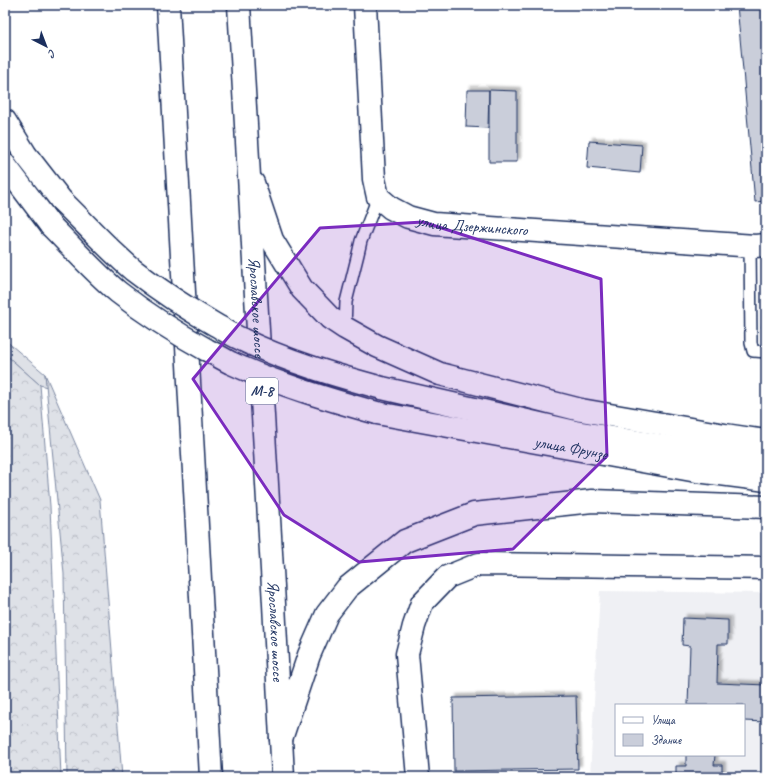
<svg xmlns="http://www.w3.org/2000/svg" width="771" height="782" viewBox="0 0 771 782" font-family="Caveat,sans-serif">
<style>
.built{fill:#eff0f4;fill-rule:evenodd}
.green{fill:#dee1e7;stroke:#7c88a2}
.forest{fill:url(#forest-crowns);stroke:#7c88a2}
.building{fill:#caceda;stroke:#1b2f5e;filter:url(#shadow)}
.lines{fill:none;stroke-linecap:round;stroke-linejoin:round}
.service-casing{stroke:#1b2f5e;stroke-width:14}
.minor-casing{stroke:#1b2f5e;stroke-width:25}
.secondary-casing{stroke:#1b2f5e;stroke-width:25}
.trunk-casing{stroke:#1b2f5e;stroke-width:25}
.service{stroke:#fff;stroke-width:11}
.minor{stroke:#fff;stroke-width:22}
.secondary{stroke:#fff;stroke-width:22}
.trunk{stroke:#fff;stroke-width:22}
.secondary-bridge-casing{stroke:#1b2f5e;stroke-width:25;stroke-linecap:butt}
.secondary-bridge{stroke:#fff;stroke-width:22}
.marked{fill:#7b2cbf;fill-opacity:0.2;stroke:#7b2cbf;stroke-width:3;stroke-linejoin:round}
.labels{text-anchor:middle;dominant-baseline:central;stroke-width:4;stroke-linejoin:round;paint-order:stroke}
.shield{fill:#fff;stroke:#5f6d8e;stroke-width:1}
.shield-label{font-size:15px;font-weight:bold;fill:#1b2f5e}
.street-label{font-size:16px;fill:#1b2f5e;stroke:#fff}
</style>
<defs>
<pattern id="forest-crowns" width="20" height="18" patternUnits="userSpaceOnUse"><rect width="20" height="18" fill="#dee1e7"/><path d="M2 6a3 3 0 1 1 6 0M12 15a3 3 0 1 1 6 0" fill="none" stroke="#bec1c9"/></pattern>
<filter id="shadow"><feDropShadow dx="3.5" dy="-3.5" stdDeviation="1" flood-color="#0004"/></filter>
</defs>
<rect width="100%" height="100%" fill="#fff"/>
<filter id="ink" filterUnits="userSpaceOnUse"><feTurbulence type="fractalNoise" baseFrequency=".025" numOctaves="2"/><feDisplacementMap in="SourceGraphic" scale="8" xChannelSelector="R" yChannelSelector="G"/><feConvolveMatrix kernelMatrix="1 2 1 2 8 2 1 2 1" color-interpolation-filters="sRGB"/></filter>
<g filter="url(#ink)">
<!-- built -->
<path class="built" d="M 600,591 L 766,593 L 766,777 L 590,777 ZM 616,705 L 744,705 L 744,755 L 616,755 Z"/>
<!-- green -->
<path class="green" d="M 5,340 L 45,374 L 47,387 L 40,385 L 5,354 Z"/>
<!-- forest -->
<path class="forest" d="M 5,354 L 40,385 L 50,506 L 61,777 L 5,777 Z
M 45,374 L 100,500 L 122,777 L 67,777 L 64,574 Z"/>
<!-- building -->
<path class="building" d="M 737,5 L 766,5 L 766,201 L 755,202 Z
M 467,90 L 489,90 L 488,128 L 466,127 Z
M 489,90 L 517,91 L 517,162 L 489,162 Z
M 589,141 L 642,145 L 640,173 L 587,168 Z
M 765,293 L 766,293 L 766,328 L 762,328 Z
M 683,618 L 728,620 L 728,644 L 718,644 L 717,683 L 766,685 L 766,722 L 744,721 L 744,705 L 688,705 L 690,646 L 682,645 Z
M 576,696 L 578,769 L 454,771 L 453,698 Z
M 686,755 L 715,755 L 714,765 L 722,765 L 722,777 L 676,777 L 676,766 L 686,766 Z"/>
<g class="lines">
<defs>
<path id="service" d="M 750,246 L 751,343 L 753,351 L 766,352
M 345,328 L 346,302 L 358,254 L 361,241 L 378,197"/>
<g id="minor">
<path id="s1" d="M 365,5 L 374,179 L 378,197 L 391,208 L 408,217 L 434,224 L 755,246 L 766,245"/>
<path d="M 418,777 L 407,654 L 414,626 L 422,603 L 447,577 L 479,564 L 766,568"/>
</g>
<g id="secondary">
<path d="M 5,121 L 26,155 L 61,200"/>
<path d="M 5,165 L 51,226"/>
<path d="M 253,183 L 272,240 L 302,289 L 330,318 L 345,328 L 377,346 L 440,374 L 581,410 L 725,435 L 766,441"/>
<path d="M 382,388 L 575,432 L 766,462"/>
<path id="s2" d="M 377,413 L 697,471 L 766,480"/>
<path d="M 281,739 L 309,655 L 327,614 L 347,588 L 405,541 L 474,514 L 592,501 L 766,507"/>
</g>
<g id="trunk">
<path d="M 168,5 L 211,777"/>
<path id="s3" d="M 239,5 L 274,604 L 283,777"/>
</g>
</defs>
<!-- service casing -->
<use href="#service" class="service-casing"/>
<!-- minor casing -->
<use href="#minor" class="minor-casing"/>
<!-- secondary casing -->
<use href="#secondary" class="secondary-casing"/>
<!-- trunk casing -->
<use href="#trunk" class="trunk-casing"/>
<!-- service -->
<use href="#service" class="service"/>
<!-- minor -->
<use href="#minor" class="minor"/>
<!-- secondary -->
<use href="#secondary" class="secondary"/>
<!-- trunk -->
<use href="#trunk" class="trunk"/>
<defs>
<path id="secondary-bridge" d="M 61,200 C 85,223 108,249 133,270 C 159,290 186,308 214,324 C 223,329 232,335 241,339 C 286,361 334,375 382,388
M 51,226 C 73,248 94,272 118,292 C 146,314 176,333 207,350 C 215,354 223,359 231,363 C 277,384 327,399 377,413"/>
</defs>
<!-- secondary-bridge casing -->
<use href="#secondary-bridge" class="secondary-bridge-casing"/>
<!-- secondary-bridge -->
<use href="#secondary-bridge" class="secondary-bridge"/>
</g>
</g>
<!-- marked area -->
<path class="marked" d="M 423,222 L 601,279 L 607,456 L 513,549 L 359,562 L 284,515 L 193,379 L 320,228 Z"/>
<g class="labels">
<!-- shield labels -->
<rect class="shield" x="246" y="378" width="32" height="26" rx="3"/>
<g class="shield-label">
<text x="262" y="391">М-8</text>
</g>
<!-- street labels -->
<g class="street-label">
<text stroke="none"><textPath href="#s1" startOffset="294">улица Дзержинского</textPath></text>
<text stroke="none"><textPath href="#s3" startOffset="303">Ярославское шоссе</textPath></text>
<text stroke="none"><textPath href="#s2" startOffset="197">улица Фрунзе</textPath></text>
<text stroke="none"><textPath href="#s3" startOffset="627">Ярославское шоссе</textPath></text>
</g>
</g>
<!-- margin -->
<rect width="771" height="782" fill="none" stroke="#fff" stroke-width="20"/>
<rect x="10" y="10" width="751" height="762" fill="none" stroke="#1b2f5e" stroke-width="1.5" filter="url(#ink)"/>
<!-- legend -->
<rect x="615" y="704" width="130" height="52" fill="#ffffff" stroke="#a4acbf"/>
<rect x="623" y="717" width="20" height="6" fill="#ffffff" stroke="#a4acbf"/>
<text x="651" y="724" font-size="12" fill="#1b2f5e">Улица</text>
<rect x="623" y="734" width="20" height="12" fill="#caceda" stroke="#a4acbf"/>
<text x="651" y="744" font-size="12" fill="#1b2f5e">Здание</text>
<!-- north arrow -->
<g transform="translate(46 46) rotate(138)" stroke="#ffffff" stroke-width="3" paint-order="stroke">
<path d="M0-3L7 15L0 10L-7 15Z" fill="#1b2f5e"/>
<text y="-6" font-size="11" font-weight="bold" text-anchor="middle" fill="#1b2f5e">С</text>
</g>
</svg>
